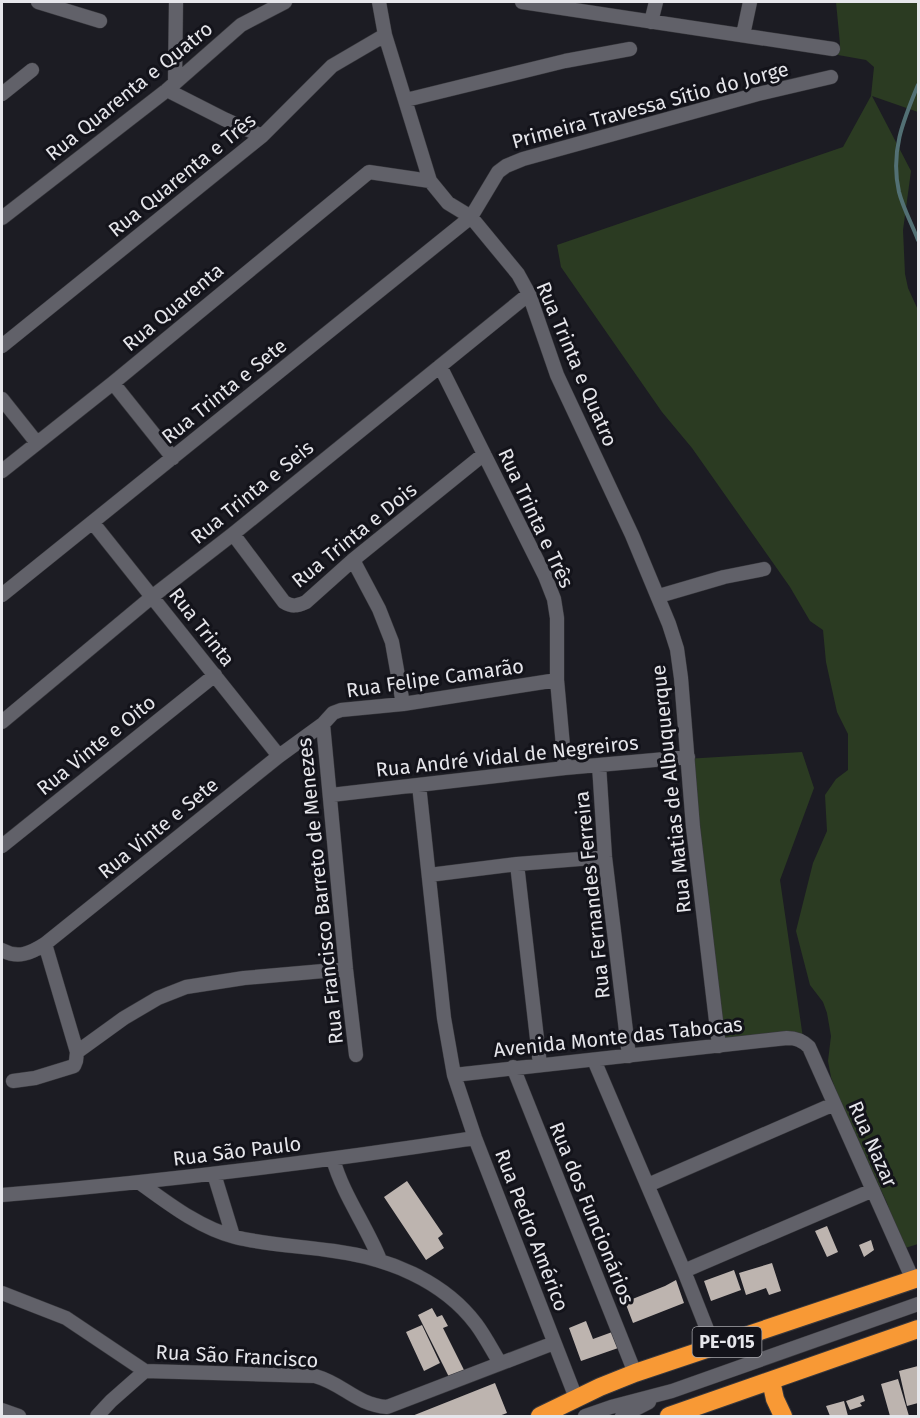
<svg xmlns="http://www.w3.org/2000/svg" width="920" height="1418" viewBox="0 0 920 1418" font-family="'Fira Sans',sans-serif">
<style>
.green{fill:#2b3b22}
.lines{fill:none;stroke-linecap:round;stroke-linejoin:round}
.stream{stroke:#527074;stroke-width:4}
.building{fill:#bdb4af}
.minor-casing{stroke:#38383d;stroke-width:15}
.highway-casing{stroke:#38383d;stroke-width:20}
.minor{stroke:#616169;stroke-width:14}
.highway{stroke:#f89935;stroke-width:18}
.labels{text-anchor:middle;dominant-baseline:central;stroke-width:6;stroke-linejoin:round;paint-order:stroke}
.shield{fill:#13131a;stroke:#a7a7ac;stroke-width:1.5}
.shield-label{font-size:18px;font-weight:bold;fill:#e6e6eb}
.street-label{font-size:20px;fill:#e6e6eb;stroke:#13131a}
</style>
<rect width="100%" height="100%" fill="#1c1c23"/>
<!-- green -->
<path class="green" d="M 836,2 L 918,2 L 918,112 L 872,96 L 911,171 L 903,230 L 905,274 L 908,288 L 918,310 L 918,1244 L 902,1249 L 887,1203 L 840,1101 L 831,1077 L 828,1061 L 831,1036 L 827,1013 L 823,1002 L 810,985 L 796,931 L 813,863 L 827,831 L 825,795 L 836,779 L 848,770 L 848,734 L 837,712 L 826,662 L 823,630 L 810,621 L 790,587 L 692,448 L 662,412 L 561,267 L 557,245 L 843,147 L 871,96 L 874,67 L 866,60 L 838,55 L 840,44 Z
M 802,752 L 814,788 L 780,880 L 803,1038 L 715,1049 L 685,759 Z"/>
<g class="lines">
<!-- stream -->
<path class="stream" d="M 918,85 C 903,121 890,152 899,192 C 903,208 912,224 918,240"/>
</g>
<!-- building -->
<path class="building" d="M 407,1181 L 443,1234 L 438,1238 L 444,1248 L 426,1260 L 384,1197 Z
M 827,1226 L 838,1252 L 827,1257 L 815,1231 Z
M 871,1240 L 874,1250 L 864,1257 L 859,1245 Z
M 772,1263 L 781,1291 L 769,1295 L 766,1288 L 746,1295 L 739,1273 Z
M 734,1270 L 741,1290 L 711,1301 L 704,1281 Z
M 676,1280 L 684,1303 L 633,1323 L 625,1302 L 665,1286 Z
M 432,1308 L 437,1317 L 442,1315 L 448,1326 L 443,1328 L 464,1370 L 449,1377 L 418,1315 Z
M 586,1321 L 593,1339 L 615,1331 L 621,1347 L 581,1361 L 569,1328 Z
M 422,1325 L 440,1363 L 424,1371 L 406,1332 Z
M 918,1366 L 918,1403 L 907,1406 L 899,1371 Z
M 898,1379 L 909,1416 L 890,1416 L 881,1384 Z
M 495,1383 L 507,1413 L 499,1416 L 412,1416 Z
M 863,1395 L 865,1401 L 860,1403 L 862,1406 L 850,1410 L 846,1401 Z
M 844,1401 L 848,1416 L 830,1416 L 826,1406 Z"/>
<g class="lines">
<defs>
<path id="minor" d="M 38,2 L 100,21
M 379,2 L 385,35 L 430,181 L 448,203 L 471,217 L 518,274 L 529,294 L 557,375 L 632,535 L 669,624 L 677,649 L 681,678 L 693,827 L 719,1046
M 522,2 L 833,49
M 651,22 L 656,2
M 743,35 L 750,2
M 175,82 L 176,2
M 167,90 L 224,119 L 262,136
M 2,94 L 32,70
M 406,100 L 565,61 L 630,49
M 2,218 L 167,90 L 241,25 L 285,2
M 2,346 L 262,136 L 332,66 L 385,35
M 440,366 L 545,576 L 554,599 L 557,618 L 557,680 L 565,768
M 113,383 L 173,458
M 2,399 L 37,443
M 2,471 L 113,383 L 369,172 L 430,181
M 93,523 L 279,756
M 233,534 L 284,602 C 292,607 297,606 306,602 L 353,560 L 484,454
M 353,560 L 379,609 L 392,642 L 403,704
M 2,595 L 471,217 L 498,172 L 506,166 L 523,159 L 758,94 L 831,77
M 659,596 L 724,577 L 764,569
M 2,722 L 153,596 L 233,534 L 529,294
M 323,724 L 346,969 L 356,1055
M 599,765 L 605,857 L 629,1056
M 419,785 L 444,1018 L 454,1075 L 475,1138 L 576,1398
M 331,795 L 565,768 L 688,757
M 2,846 L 215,675
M 517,864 L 540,1065
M 429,875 L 517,864 L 605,857
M 45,944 L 77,1052
M 2,950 C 18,959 31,953 45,944 L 279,756 L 323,724 L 333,713 L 341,710 L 403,704 L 557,680
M 594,1060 L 684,1271 L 714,1347
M 513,1067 L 635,1373
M 454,1075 L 787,1038 C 796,1038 802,1040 809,1047 L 913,1280
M 13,1081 L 35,1078 L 74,1066 L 76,1061 L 77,1052 L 124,1018 L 158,998 L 186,987 L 244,978 L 346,969
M 333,1159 C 343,1195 366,1225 380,1260
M 214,1174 L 233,1236
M 140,1183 C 169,1204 200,1228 235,1237 C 267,1245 301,1246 334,1251 C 387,1258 443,1280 476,1324 C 485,1336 492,1350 500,1363
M 648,1185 L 834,1104
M 2,1195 C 160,1182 318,1162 475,1138
M 684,1271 L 873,1190
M 2,1293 L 66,1318 L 145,1371
M 2,1410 L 19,1416
M 97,1416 L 111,1401 L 145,1371 L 315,1376 C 344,1384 355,1404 387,1407 L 554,1343
M 585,1416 L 611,1407 L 672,1391 L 918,1304
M 622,1416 L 649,1402"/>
<path id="highway" d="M 771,1381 L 775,1399 L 783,1416
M 540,1416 L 600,1387 L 635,1373 L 918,1278
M 669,1416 L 918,1329"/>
</defs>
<!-- minor casing -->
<use href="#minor" class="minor-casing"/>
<!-- highway casing -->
<use href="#highway" class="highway-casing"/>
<!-- minor -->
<use href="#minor" class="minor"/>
<!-- highway -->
<use href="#highway" class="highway"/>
</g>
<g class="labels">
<!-- shield labels -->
<rect class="shield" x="692.5" y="1327" width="69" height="30" rx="4.5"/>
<g class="shield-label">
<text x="727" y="1342">PE-015</text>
</g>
<!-- street labels -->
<g class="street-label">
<text transform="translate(129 91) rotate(-39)">Rua Quarenta e Quatro</text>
<text transform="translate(650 105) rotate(-15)">Primeira Travessa Sítio do Jorge</text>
<text transform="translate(182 175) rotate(-39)">Rua Quarenta e Três</text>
<text transform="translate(173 307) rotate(-40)">Rua Quarenta</text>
<text transform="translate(577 364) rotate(67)">Rua Trinta e Quatro</text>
<text transform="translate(224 391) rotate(-39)">Rua Trinta e Sete</text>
<text transform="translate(252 492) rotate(-39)">Rua Trinta e Seis</text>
<text transform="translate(536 518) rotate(65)">Rua Trinta e Três</text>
<text transform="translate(354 535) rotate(-39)">Rua Trinta e Dois</text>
<text transform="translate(202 627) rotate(52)">Rua Trinta</text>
<text transform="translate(435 678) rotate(-8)">Rua Felipe Camarão</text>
<text transform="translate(96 745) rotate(-39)">Rua Vinte e Oito</text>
<text transform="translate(507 756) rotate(-6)">Rua André Vidal de Negreiros</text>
<text transform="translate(671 789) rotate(-96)">Rua Matias de Albuquerque</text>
<text transform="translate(158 828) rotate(-39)">Rua Vinte e Sete</text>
<text transform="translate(320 891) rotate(-96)">Rua Francisco Barreto de Menezes</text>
<text transform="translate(592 895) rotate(-96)">Rua Fernandes Ferreira</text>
<text transform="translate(618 1037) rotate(-6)">Avenida Monte das Tabocas</text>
<text transform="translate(873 1144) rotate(66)">Rua Nazar</text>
<text transform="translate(237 1151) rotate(-7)">Rua São Paulo</text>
<text transform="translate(592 1213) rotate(68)">Rua dos Funcionários</text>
<text transform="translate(532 1230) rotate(69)">Rua Pedro Américo</text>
<text transform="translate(237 1356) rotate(3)">Rua São Francisco</text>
</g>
</g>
<!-- border -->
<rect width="920" height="1418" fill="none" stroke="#e6e6eb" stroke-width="6"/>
</svg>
